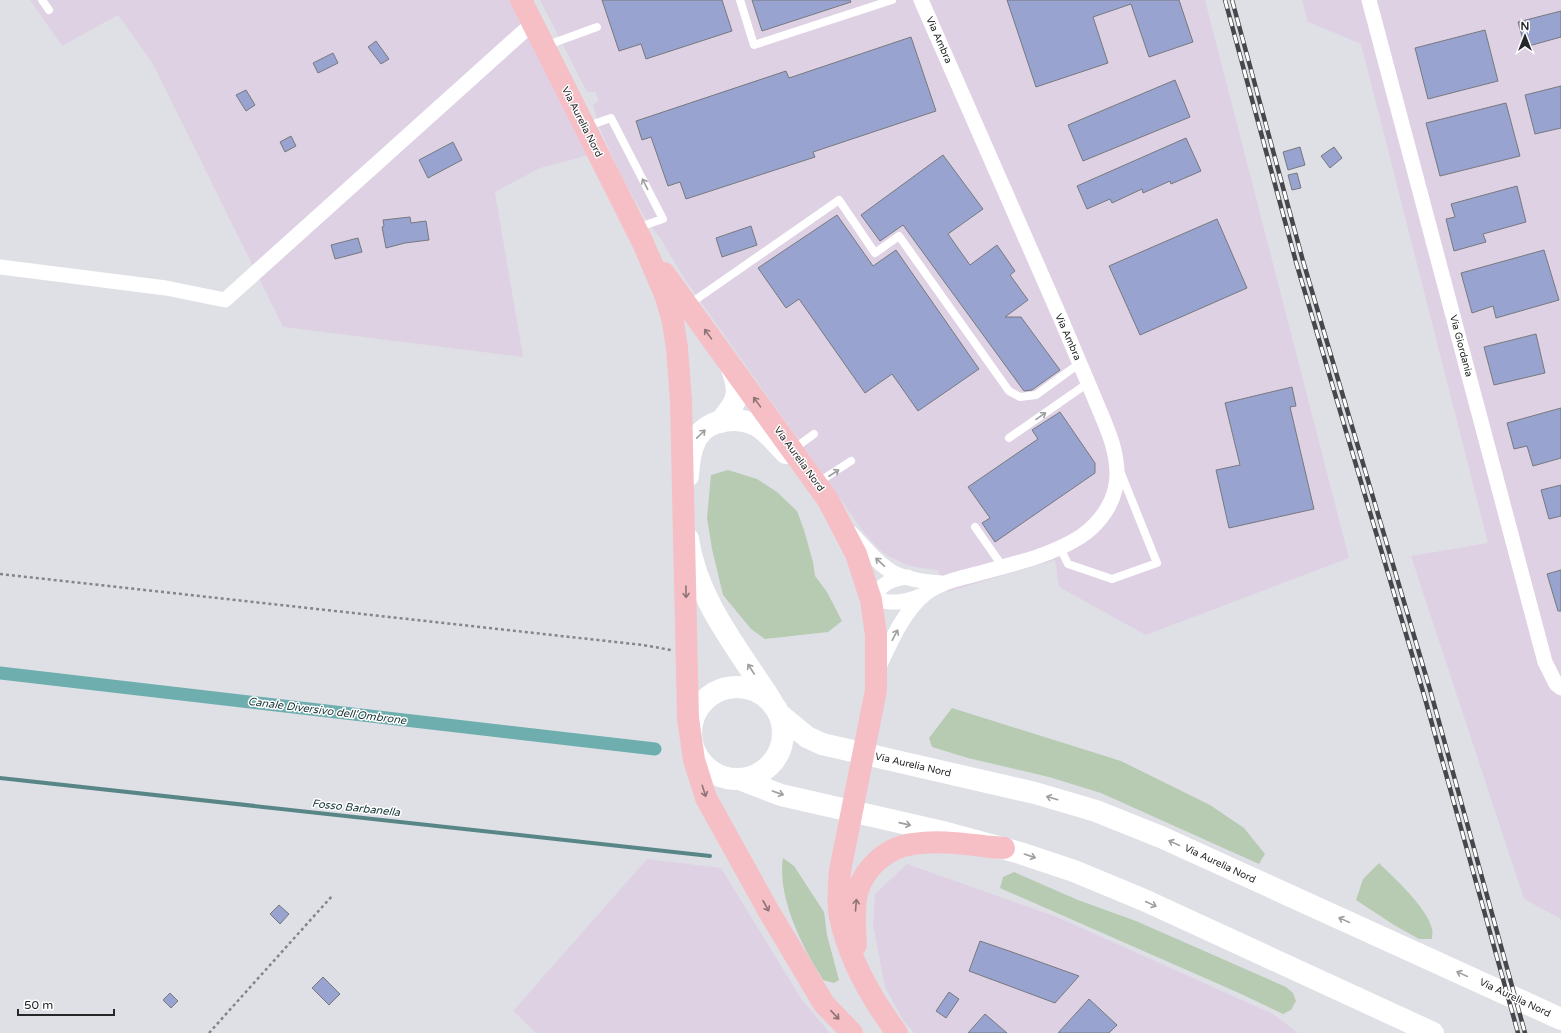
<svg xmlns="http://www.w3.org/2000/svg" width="1561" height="1033" viewBox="0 0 1561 1033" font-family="'Varela Round',sans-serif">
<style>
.industrial{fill:#dfd1e4}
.green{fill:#b7cbb2}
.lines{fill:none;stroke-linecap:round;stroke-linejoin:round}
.stream{stroke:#588686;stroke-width:4}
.canal{stroke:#6eaeae;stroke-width:13}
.building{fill:#98a3cf;stroke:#77797e}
.path{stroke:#848589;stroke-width:2.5;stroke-dasharray:3 3;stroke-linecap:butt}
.lane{stroke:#fff;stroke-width:8}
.street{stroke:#fff;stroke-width:15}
.secondary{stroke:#fff;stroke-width:22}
.primary{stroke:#f6bfc5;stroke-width:22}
.rail-casing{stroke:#46474a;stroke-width:4.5}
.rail{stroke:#fff;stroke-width:3;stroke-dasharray:9;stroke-linecap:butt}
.oneway{stroke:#9d9e9f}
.oneway2{stroke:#8e7377}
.labels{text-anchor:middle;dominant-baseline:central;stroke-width:3;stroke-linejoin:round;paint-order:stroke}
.street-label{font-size:10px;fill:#262729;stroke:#fff}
.water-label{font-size:11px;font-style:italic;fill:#163636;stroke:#fff}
</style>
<rect width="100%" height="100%" fill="#dee0e6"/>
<!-- industrial -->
<path class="industrial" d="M 30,0 L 513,0 L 589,155 L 540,168 L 495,192 L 523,357 L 283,327 L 153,64 L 118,15 L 62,46 Z
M 540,0 L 1205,0 L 1349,558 L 1146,635 L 1059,587 L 1055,560 L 947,592 L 938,570 L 927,569 L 907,565 L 888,556 L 880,550 L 865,534 L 684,278 L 660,238 L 646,220 L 622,177 L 600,129 L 593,105 L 599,100 L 595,92 L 587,92 Z
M 1302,0 L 1561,0 L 1561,919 L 1524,899 L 1411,556 L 1488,543 L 1361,44 L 1308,22 Z
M 647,859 L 721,868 L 802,1000 L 830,1033 L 536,1033 L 513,1011 Z
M 907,864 L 1057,917 L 1273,1014 L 1298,1033 L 914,1033 L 903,1020 L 885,987 L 873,925 L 875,894 Z"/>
<!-- green -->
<path class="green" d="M 728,470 L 757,479 L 777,492 L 797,511 L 804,530 L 813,562 L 815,576 L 827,592 L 842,621 L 828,632 L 765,639 L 751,629 L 723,595 L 712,549 L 707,518 L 711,475 Z
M 952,708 L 1121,761 L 1210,805 L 1244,828 L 1265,854 L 1259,864 L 1101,793 L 1049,777 L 968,758 L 932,747 L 929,738 Z
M 783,858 L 794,866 L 824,912 L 827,935 L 839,980 L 834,983 L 823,980 C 819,972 814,966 810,958 C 795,930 778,891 783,858 Z
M 1379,863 C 1395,879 1427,907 1432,929 C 1433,932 1432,936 1432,939 L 1419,939 L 1394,925 L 1356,900 L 1363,879 Z
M 1014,872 L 1078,900 L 1136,921 L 1286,987 L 1293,993 L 1296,1001 L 1291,1010 L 1283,1014 L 1239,993 L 1000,888 L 1003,877 Z"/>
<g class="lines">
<!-- stream -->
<path class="stream" d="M 0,778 L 710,856"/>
<!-- canal -->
<path class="canal" d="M 0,673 L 655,749"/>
</g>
<!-- building -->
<path class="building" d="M 602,0 L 722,0 L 732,31 L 646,59 L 641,44 L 619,51 Z
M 752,0 L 850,0 L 851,2 L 762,31 Z
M 1007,0 L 1179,0 L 1193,42 L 1149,57 L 1131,4 L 1093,17 L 1108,63 L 1036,87 Z
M 1561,11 L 1561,37 L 1525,47 L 1518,22 Z
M 1485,30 L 1498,81 L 1428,99 L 1415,48 Z
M 911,37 L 936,111 L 813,152 L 815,157 L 686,199 L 680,182 L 668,186 L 651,137 L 642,140 L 636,121 L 786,71 L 789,78 Z
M 376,41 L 389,59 L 381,64 L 368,47 Z
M 333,53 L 338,63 L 318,73 L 313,63 Z
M 1175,80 L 1190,117 L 1083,161 L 1068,125 Z
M 1561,86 L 1561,128 L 1535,134 L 1525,95 Z
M 246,90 L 255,105 L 246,111 L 236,95 Z
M 1506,103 L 1520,156 L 1440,176 L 1426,123 Z
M 291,136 L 296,146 L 285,152 L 280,142 Z
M 1186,138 L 1201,171 L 1171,184 L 1170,181 L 1143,193 L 1142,189 L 1112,203 L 1110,199 L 1087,209 L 1077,186 Z
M 453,142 L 462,160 L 428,178 L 419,160 Z
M 1300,147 L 1305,165 L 1288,170 L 1283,152 Z
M 1334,147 L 1342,158 L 1330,168 L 1321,156 Z
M 943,155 L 983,209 L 948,234 L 970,265 L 997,245 L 1015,271 L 1010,275 L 1028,300 L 1005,317 L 1021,317 L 1060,370 L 1032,390 L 1024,391 L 903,225 L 880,241 L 861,215 Z
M 1297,173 L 1301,188 L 1292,190 L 1288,175 Z
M 1517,186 L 1526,222 L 1483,234 L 1486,242 L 1454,251 L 1446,219 L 1455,217 L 1451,204 Z
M 837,215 L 873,266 L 896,250 L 979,369 L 918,411 L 892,374 L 865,393 L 799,299 L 786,308 L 758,268 Z
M 410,217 L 411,223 L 426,221 L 429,240 L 405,243 L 386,248 L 382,227 L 384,226 L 383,220 Z
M 1217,219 L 1247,288 L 1140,335 L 1109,266 Z
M 751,226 L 757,245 L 722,257 L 716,238 Z
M 358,238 L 362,252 L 335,259 L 331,245 Z
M 1544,250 L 1559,300 L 1496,318 L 1493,306 L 1472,313 L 1461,273 Z
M 1536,334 L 1545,373 L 1494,385 L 1484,347 Z
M 1292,387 L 1296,406 L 1290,407 L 1314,509 L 1229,528 L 1216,470 L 1240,465 L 1225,403 Z
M 1561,408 L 1561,458 L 1533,466 L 1527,446 L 1514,449 L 1507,423 Z
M 1060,412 L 1095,463 L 1095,473 L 995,542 L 982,523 L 990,518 L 968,487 L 1038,439 L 1032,430 Z
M 1561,485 L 1561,516 L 1549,519 L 1541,490 Z
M 1561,570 L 1561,611 L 1558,611 L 1547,574 Z
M 279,905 L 289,914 L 280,924 L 270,914 Z
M 980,941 L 1012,952 L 1079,976 L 1055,1003 L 969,971 Z
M 323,977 L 340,994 L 329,1005 L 312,988 Z
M 949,992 L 959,999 L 946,1018 L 936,1011 Z
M 170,993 L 178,1001 L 171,1008 L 163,1000 Z
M 1089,999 L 1117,1025 L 1109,1033 L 1058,1033 Z
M 985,1014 L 1007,1033 L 968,1033 Z"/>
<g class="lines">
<!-- path -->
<path class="path" d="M 0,574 L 643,645 L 671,650
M 209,1033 L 332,896"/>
<!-- lane -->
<path class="lane" d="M 42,0 L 49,10
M 740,0 L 754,45 L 892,0
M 545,46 L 597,27
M 585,127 L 611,118 L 663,219 L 636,228
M 688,305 L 839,200 L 875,253 L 899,236 L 1009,391 L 1020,397 L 1036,395 L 1080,363
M 1009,438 L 1088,383
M 792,450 L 814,434
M 817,483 L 851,461
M 975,527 L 1003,567
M 1060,548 L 1068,564 L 1112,579 L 1157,563 L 1120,471"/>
<!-- street -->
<path class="street" d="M 1369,0 L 1545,662 L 1556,684 L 1561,688
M 0,267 L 166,288 L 225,300 L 533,23
M 851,533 C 863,545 878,565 894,573 C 909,580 926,582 942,583
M 908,577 C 889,579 882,584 871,600 C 894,603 902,604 923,595
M 878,669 C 890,643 903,612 925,594 C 940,582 959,579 976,574 C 1012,564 1048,557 1080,537 C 1101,523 1117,500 1117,474 C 1117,446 1104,422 1094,397 C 1083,371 1072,345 1061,319 C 1014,213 968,106 921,0"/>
<!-- secondary -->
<path class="secondary" d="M 720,422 C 739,400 741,393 731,366
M 688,476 C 689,463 690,451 696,439 C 708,417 743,415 762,429 C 771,436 778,445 786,453
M 688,539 C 697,601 740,651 772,702
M691 733a46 46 0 1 1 92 0a46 46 0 1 1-92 0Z
M 779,714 L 807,737 L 822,744 L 1035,793 L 1096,811 L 1161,837 L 1561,1019
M 742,780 L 781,795 L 947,833 L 1020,853 L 1074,871 L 1144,900 L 1433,1033"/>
<!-- primary -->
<path class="primary" d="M 521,0 L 643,243 L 666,297 L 673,322 L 677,348 L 681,401 L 688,718 L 694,760 L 706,798 L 768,910 L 824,1004 L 852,1033
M 664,273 L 828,500 L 856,554 L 871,600 L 876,635 L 876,690 L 840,871 C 839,886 837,902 840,917 C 849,960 871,998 897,1033
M 856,945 C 855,929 853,910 857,893 C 864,868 887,847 913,844 C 943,839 975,846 1004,848"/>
<defs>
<path id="rail" d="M 1225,0 L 1296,262 L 1424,695 L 1518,1033
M 1232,0 L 1303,261 L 1431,693 L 1525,1033"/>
</defs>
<!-- rail casing -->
<use href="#rail" class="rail-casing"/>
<!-- rail -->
<use href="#rail" class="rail"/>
</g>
<!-- one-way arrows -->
<defs><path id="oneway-shaft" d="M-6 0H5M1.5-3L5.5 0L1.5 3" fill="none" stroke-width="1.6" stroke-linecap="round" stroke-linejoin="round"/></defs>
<g class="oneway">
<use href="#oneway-shaft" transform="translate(645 184) rotate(-117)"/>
<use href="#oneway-shaft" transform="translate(1041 416) rotate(-35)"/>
<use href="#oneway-shaft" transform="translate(701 434) rotate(-44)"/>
<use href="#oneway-shaft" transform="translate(834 473) rotate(-33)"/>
<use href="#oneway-shaft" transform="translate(880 562) rotate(-137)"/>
<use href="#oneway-shaft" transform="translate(895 635) rotate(-62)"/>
<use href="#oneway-shaft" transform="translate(751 669) rotate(-123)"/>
<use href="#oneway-shaft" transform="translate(778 793) rotate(19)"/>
<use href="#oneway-shaft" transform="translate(1052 798) rotate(-163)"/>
<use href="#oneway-shaft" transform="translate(905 824) rotate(13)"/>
<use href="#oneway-shaft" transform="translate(1174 843) rotate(-155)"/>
<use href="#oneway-shaft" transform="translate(1030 856) rotate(19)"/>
<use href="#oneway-shaft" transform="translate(1151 904) rotate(25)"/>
<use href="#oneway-shaft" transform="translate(1344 920) rotate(-155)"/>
<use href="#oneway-shaft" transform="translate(1462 974) rotate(-155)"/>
</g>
<g class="oneway2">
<use href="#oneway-shaft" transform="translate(708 334) rotate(-126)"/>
<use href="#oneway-shaft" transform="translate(757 402) rotate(-126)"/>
<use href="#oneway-shaft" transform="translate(686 592) rotate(89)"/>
<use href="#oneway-shaft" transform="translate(704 791) rotate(72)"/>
<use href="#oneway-shaft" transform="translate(856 905) rotate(-85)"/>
<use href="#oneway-shaft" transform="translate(766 906) rotate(61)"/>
<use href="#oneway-shaft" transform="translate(835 1015) rotate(47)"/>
</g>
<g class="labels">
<!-- street labels -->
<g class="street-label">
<text transform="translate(939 40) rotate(66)">Via Ambra</text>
<text transform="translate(582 122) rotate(63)">Via Aurelia Nord</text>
<text transform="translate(1068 337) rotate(66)">Via Ambra</text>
<text transform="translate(1461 346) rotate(75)">Via Giordania</text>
<text transform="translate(799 459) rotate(54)">Via Aurelia Nord</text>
<text transform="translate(913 765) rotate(13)">Via Aurelia Nord</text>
<text transform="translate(1220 864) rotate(25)">Via Aurelia Nord</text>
<text transform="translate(1515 998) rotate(25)">Via Aurelia Nord</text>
</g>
<!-- water labels -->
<g class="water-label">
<text transform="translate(327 711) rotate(7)">Canale Diversivo dell'Ombrone</text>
<text transform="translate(356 808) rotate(6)">Fosso Barbanella</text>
</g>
</g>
<!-- north arrow -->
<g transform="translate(1525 36)" stroke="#ffffff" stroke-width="3" paint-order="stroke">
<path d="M0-3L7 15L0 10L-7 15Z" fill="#262729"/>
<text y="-6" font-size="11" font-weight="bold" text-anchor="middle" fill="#262729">N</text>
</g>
<!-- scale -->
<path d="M18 1009v6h96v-6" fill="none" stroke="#262729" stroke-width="2"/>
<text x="24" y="1009" font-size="12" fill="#262729" stroke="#ffffff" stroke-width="3" paint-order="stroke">50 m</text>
</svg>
